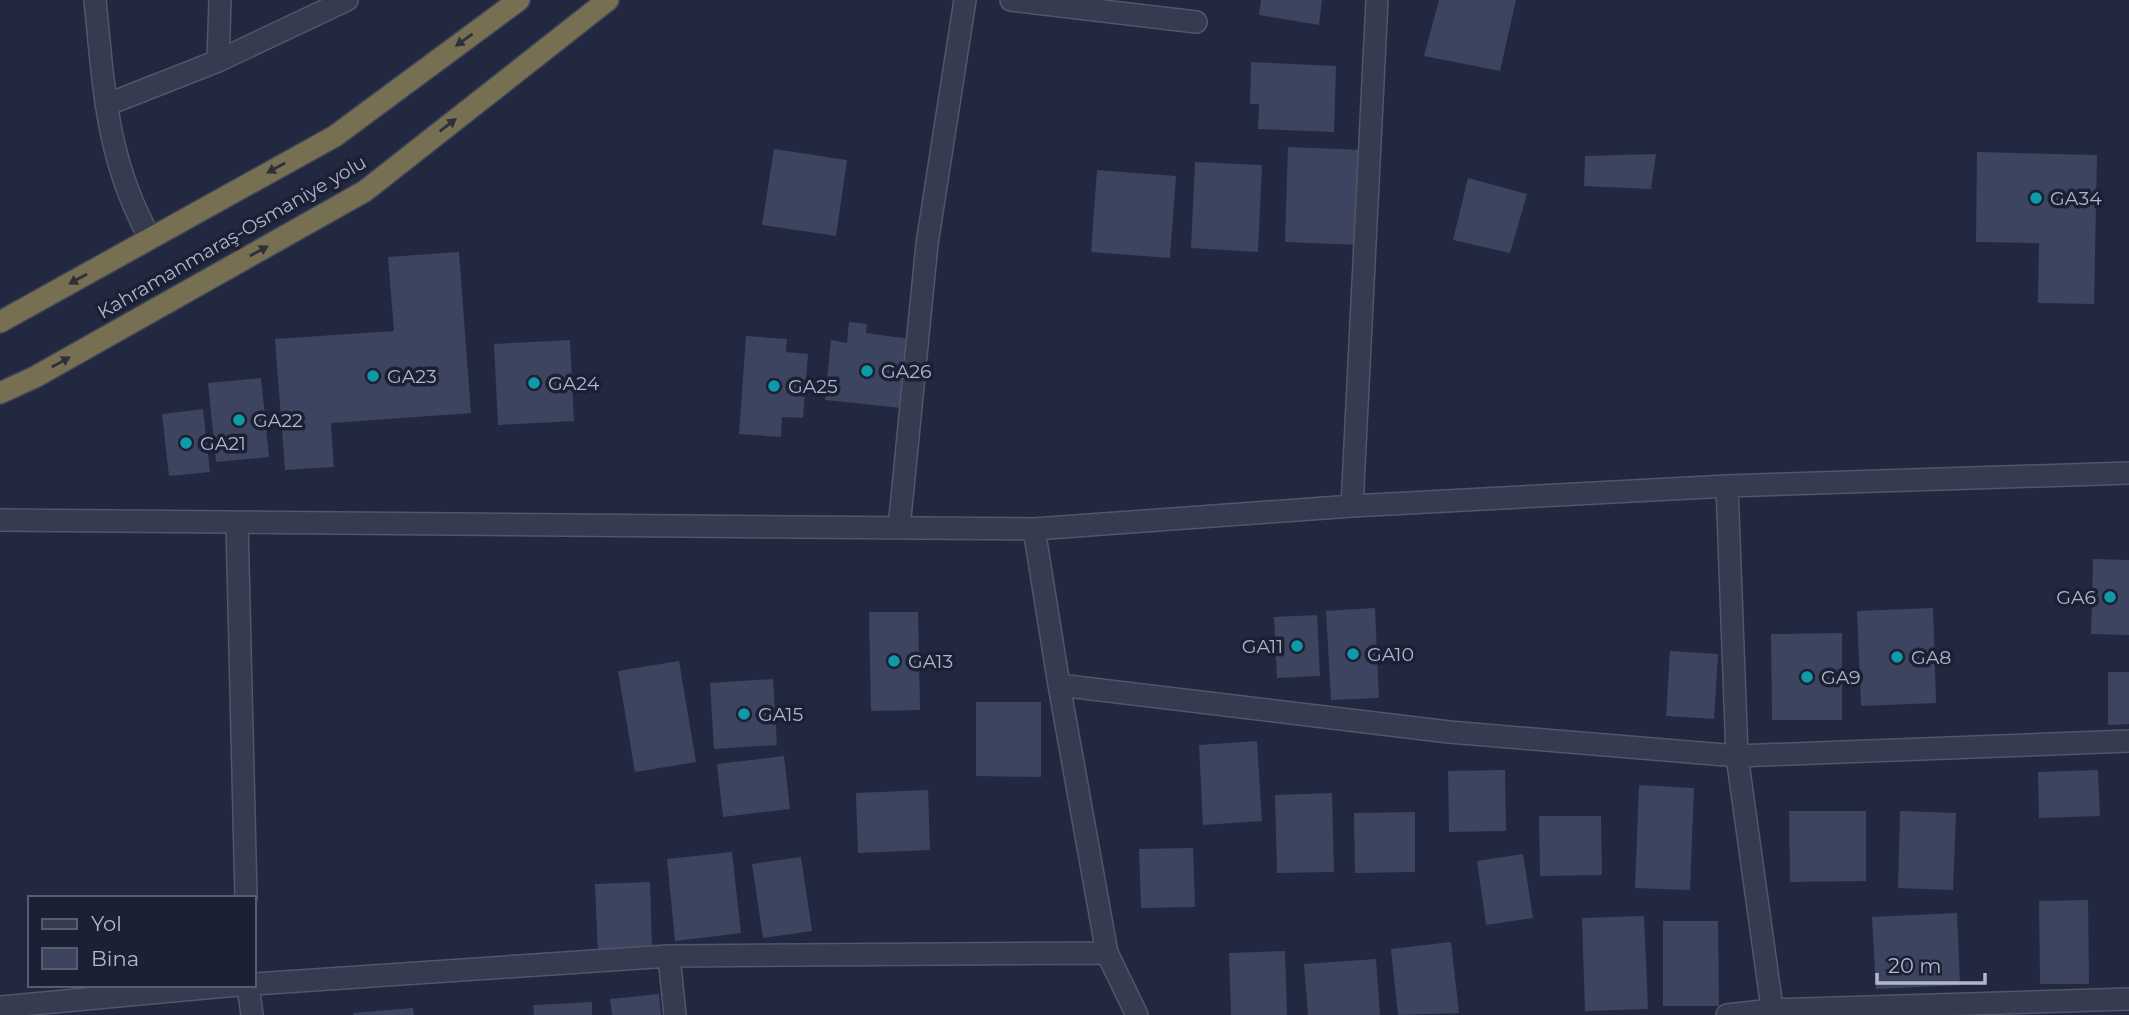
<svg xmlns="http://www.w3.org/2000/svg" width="2129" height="1015" viewBox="0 0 2129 1015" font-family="Montserrat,sans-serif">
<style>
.building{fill:#3d4460}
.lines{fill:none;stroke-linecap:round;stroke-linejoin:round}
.minor-casing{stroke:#51566a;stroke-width:24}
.highway-casing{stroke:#3e4357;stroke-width:24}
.minor{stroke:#363b4f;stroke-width:21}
.highway{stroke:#766f52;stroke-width:21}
.oneway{fill:#2d303a}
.culture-dot{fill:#0f9aa8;stroke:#1b2034;stroke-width:2.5}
.labels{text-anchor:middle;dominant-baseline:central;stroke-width:7;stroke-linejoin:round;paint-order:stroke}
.poi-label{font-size:19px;fill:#b1b6ca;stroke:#1b2034;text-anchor:start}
.street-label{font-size:19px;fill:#b1b6ca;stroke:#1b2034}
</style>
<rect width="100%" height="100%" fill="#212840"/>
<!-- building -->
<path class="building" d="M 1261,0 L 1322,0 L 1319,25 L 1259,15 Z
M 1439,0 L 1516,0 L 1500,71 L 1424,56 Z
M 1251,62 L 1336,66 L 1334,132 L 1258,129 L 1259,104 L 1250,104 Z
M 1288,147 L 1363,150 L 1360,245 L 1285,242 Z
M 774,149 L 847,160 L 836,236 L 762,225 Z
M 1977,152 L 2097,155 L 2094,304 L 2038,303 L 2039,243 L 1976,242 Z
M 1656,154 L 1651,189 L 1584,186 L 1585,156 Z
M 1195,162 L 1262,165 L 1258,252 L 1191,248 Z
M 1097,170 L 1176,176 L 1170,258 L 1091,252 Z
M 1468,178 L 1527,194 L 1510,253 L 1453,240 Z
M 459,252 L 471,413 L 331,423 L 334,467 L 285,470 L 275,339 L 394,331 L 388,257 Z
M 849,322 L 867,324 L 866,333 L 910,339 L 902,408 L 825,400 L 831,340 L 847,343 Z
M 746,336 L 787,339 L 786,352 L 808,354 L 803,418 L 782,417 L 781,437 L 739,434 Z
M 570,340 L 574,421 L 498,425 L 494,344 Z
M 261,378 L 269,457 L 216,462 L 208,383 Z
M 203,409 L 210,472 L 169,476 L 162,414 Z
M 2093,559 L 2129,560 L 2129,635 L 2091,634 Z
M 1375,608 L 1379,698 L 1331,700 L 1326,611 Z
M 1933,608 L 1936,703 L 1861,706 L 1857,611 Z
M 869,612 L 918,612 L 920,710 L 871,711 Z
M 1317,615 L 1320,676 L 1277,678 L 1274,617 Z
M 1842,633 L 1842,720 L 1772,720 L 1771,634 Z
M 1670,651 L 1718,654 L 1714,719 L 1666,716 Z
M 679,661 L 696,762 L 635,772 L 618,671 Z
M 2108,672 L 2129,672 L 2129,724 L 2108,725 Z
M 773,679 L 777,745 L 714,749 L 710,683 Z
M 976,702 L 1041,702 L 1041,777 L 976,776 Z
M 1257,741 L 1262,821 L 1203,825 L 1199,745 Z
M 784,756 L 790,809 L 723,817 L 717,764 Z
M 1505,770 L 1506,831 L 1449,832 L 1448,771 Z
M 2098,770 L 2100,816 L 2039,818 L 2038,772 Z
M 1639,785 L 1694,788 L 1690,890 L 1635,888 Z
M 928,790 L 930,850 L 858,853 L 856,793 Z
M 1332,793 L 1334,872 L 1277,873 L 1275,795 Z
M 1789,811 L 1866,811 L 1866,881 L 1790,882 Z
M 1900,811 L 1956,813 L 1953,890 L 1898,888 Z
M 1415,812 L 1415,872 L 1355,873 L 1354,813 Z
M 1539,816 L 1601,816 L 1602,875 L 1540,876 Z
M 1193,848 L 1195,907 L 1141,908 L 1139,849 Z
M 732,852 L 741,933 L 675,941 L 667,859 Z
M 1523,854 L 1533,918 L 1486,925 L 1477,861 Z
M 801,857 L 812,931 L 763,938 L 752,864 Z
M 650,882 L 652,952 L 598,954 L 595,884 Z
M 2088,900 L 2089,984 L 2040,984 L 2039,901 Z
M 1957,913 L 1960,985 L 1876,989 L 1872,917 Z
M 1644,916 L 1648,1009 L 1585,1011 L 1582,918 Z
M 1663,921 L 1718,921 L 1719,1006 L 1663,1006 Z
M 1451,942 L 1459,1013 L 1398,1015 L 1391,949 Z
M 1285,951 L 1287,1015 L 1231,1015 L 1229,953 Z
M 1376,959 L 1380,1015 L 1308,1015 L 1304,964 Z
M 659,994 L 661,1015 L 612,1015 L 610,999 Z
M 592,1002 L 592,1015 L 534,1015 L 533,1005 Z
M 413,1008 L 414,1015 L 354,1015 L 353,1013 Z"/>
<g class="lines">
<defs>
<path id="minor" d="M 95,0 C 104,88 106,159 150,238
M 1011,0 L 1196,22
M 218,61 L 220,0
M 106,105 L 218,61 L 347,0
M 1727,486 L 1737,756 L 1773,1015
M 1352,506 L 1377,0
M 0,520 L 1034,529 L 1352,506 L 1727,486 L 2129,473
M 237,523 L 246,898
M 899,528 L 927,244 L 965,0
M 1034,529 L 1059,685 L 1449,732 L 1737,756 L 2129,741
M 1059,685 L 1107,953 L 1137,1015
M 669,956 L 675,1015
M 254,984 L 669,956 L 1107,953
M 248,985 L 252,1015
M 0,1007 L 237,985
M 1727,1015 L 1772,1010 L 2129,999"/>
<path id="highway" d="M 0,322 L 335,136 L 519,0
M 0,393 L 35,377 L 365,191 L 608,0"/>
</defs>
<!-- minor casing -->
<use href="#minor" class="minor-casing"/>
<!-- highway casing -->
<use href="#highway" class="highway-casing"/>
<!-- minor -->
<use href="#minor" class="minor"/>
<!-- highway -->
<use href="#highway" class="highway"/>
</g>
<!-- one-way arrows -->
<defs><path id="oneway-solid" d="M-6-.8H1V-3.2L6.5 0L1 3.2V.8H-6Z" transform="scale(1.75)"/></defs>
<g class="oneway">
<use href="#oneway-solid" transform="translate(464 40) rotate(144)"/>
<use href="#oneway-solid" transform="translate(448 125) rotate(-38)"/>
<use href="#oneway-solid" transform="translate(276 168) rotate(151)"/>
<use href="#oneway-solid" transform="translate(259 251) rotate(-29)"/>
<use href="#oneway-solid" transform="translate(78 279) rotate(151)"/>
<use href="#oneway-solid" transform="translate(61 362) rotate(-29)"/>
</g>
<!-- markers -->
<g class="culture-dot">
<circle cx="2036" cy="198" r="7"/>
<circle cx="867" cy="371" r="7"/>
<circle cx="373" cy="376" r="7"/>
<circle cx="534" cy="383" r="7"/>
<circle cx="774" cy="386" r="7"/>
<circle cx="239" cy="420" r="7"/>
<circle cx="186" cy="443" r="7"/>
<circle cx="2110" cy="597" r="7"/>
<circle cx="1297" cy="646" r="7"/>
<circle cx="1353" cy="654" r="7"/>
<circle cx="1897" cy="657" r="7"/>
<circle cx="894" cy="661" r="7"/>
<circle cx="1807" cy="677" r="7"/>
<circle cx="744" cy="714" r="7"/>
</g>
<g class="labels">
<!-- poi labels -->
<g class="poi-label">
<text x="2050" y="198">GA34</text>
<text x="881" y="371">GA26</text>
<text x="387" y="376">GA23</text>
<text x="548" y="383">GA24</text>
<text x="788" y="386">GA25</text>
<text x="253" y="420">GA22</text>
<text x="200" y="443">GA21</text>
<text x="2096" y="597" text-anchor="end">GA6</text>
<text x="1283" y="646" text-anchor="end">GA11</text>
<text x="1367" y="654">GA10</text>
<text x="1911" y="657">GA8</text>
<text x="908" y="661">GA13</text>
<text x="1821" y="677">GA9</text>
<text x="758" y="714">GA15</text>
</g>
<!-- street labels -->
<g class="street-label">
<text transform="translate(232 237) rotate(-30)">Kahramanmaraş-Osmaniye yolu</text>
</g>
</g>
<!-- legend -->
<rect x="28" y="896" width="228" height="91" fill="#1b2034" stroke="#575c70" stroke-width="2"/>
<rect x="42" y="919" width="35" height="10" fill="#363b4f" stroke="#575c70" stroke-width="2"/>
<text x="91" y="931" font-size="21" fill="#b1b6ca">Yol</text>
<rect x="42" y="948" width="35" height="21" fill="#3d4460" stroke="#575c70" stroke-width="2"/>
<text x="91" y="966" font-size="21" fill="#b1b6ca">Bina</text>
<!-- scale -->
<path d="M1877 973v10h108v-10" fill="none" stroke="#b1b6ca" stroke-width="3.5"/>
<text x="1888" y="973" font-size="21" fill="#b1b6ca" stroke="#1b2034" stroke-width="5" paint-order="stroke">20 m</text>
</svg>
